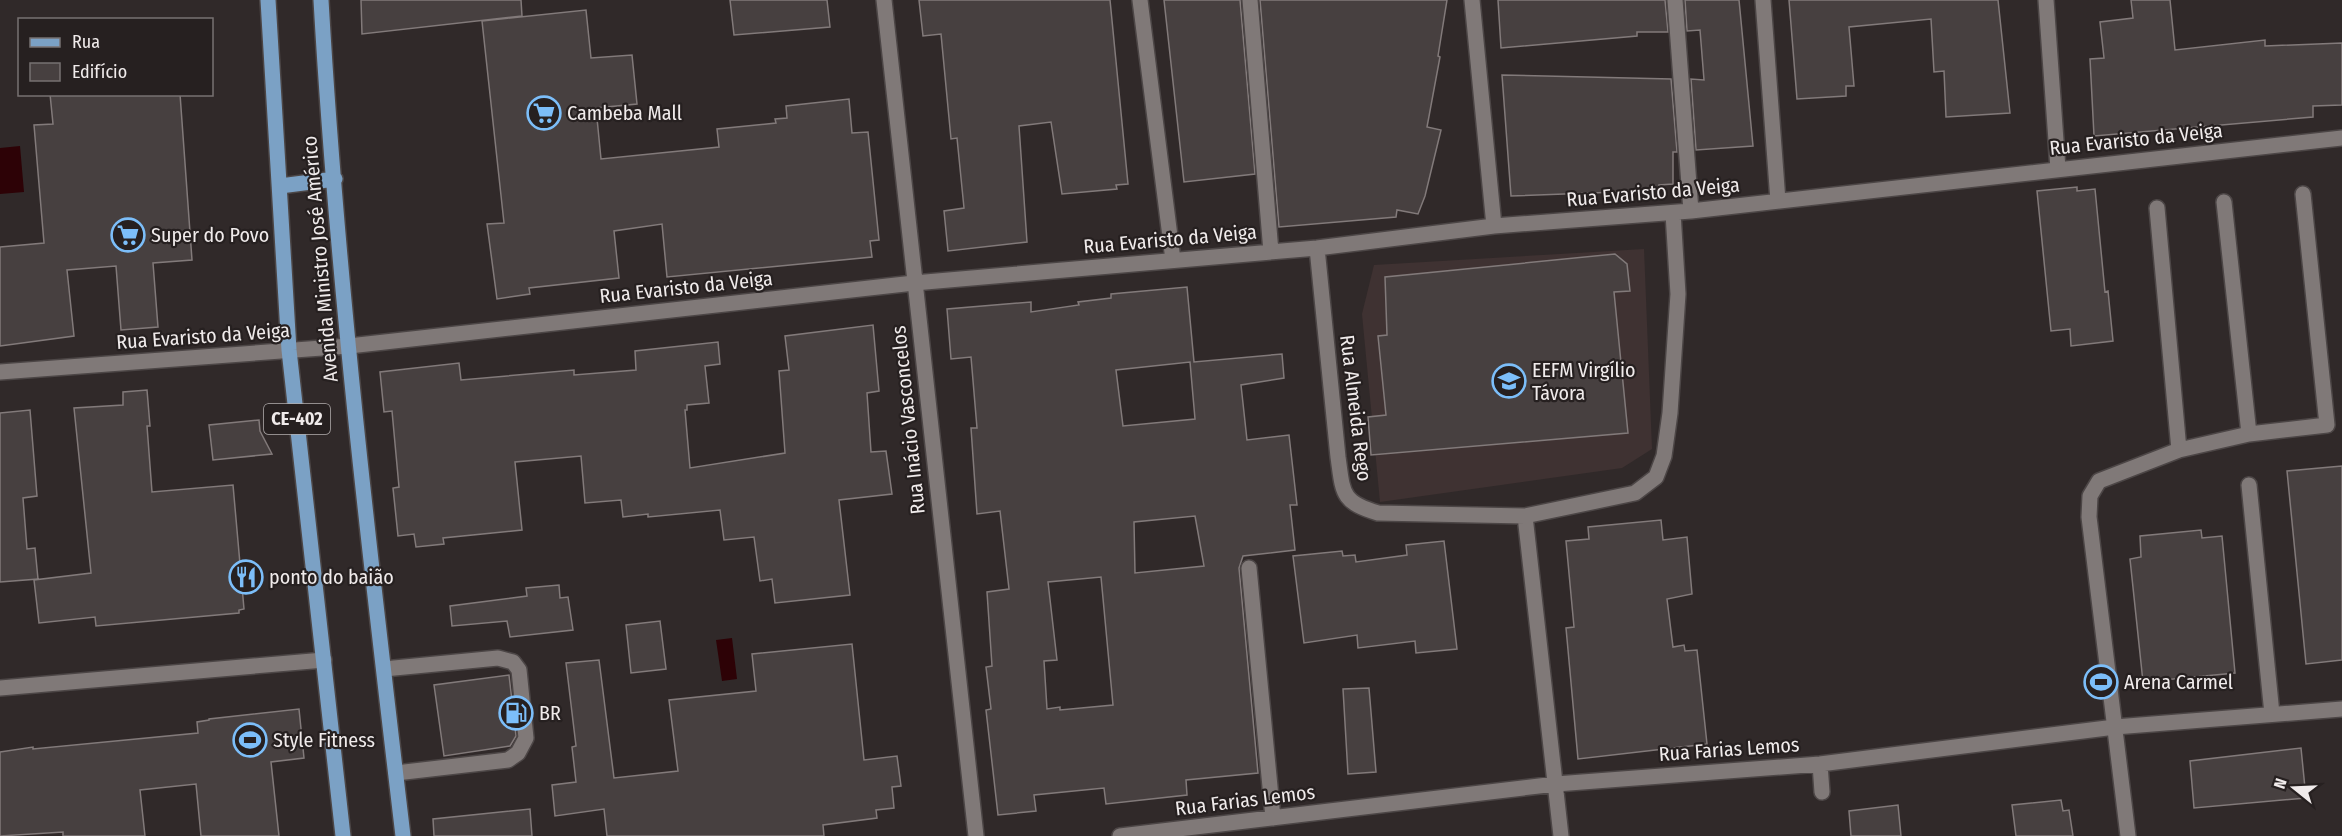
<svg xmlns="http://www.w3.org/2000/svg" width="2342" height="836" viewBox="0 0 2342 836" font-family="'Fira Sans Condensed',sans-serif">
<style>
.built{fill:#3f3232}
.water{fill:#2d0206}
.building{fill:#474040;stroke:#827a7a;stroke-width:1.5;fill-rule:evenodd}
.lines{fill:none;stroke-linecap:round;stroke-linejoin:round}
.minor-casing{stroke:#4c4646;stroke-width:18}
.major-casing{stroke:#4c4646;stroke-width:18}
.minor{stroke:#807978;stroke-width:15}
.major{stroke:#7ba1c5;stroke-width:15}
.labels{text-anchor:middle;dominant-baseline:central;stroke-width:4.5;stroke-linejoin:round;paint-order:stroke}
.shield{fill:#262020;stroke:#b3aeae;stroke-width:1.5}
.shield-label{font-size:18px;font-weight:bold;fill:#f0ebeb}
.poi-label{font-size:20px;fill:#f0ebeb;stroke:#262020;text-anchor:start}
.street-label{font-size:20px;fill:#f0ebeb;stroke:#262020}
</style>
<rect width="100%" height="100%" fill="#302929"/>
<!-- built -->
<path class="built" d="M 1644,249 L 1652,449 L 1622,468 L 1380,502 L 1362,314 L 1374,265 Z"/>
<!-- water -->
<path class="water" d="M 20,146 L 24,192 L 0,194 L 0,148 Z
M 732,638 L 737,679 L 722,681 L 716,640 Z"/>
<!-- building -->
<path class="building" d="M 361,0 L 521,0 L 522,16 L 362,34 Z
M 730,0 L 827,0 L 830,27 L 734,35 Z
M 919,0 L 1110,0 L 1128,184 L 1116,185 L 1117,189 L 1062,194 L 1051,122 L 1019,126 L 1027,242 L 948,251 L 944,211 L 964,208 L 957,138 L 951,139 L 941,34 L 923,36 Z
M 1164,0 L 1240,0 L 1255,174 L 1184,182 Z
M 1260,0 L 1447,0 L 1438,56 L 1440,57 L 1427,127 L 1441,130 L 1425,196 L 1418,214 L 1397,210 L 1396,217 L 1279,227 Z
M 1498,0 L 1665,0 L 1668,32 L 1637,32 L 1637,36 L 1501,48 Z
M 1685,0 L 1739,0 L 1753,146 L 1696,150 L 1691,79 L 1704,80 L 1700,30 L 1687,31 Z
M 1789,0 L 1998,0 L 2010,113 L 1946,117 L 1944,71 L 1934,72 L 1931,19 L 1849,27 L 1854,86 L 1846,86 L 1846,96 L 1797,99 Z
M 2131,0 L 2170,0 L 2175,50 L 2265,40 L 2265,46 L 2342,43 L 2342,105 L 2313,106 L 2313,117 L 2094,136 L 2090,59 L 2104,58 L 2100,22 L 2133,18 Z
M 586,10 L 591,58 L 632,55 L 637,104 L 596,108 L 601,159 L 719,147 L 717,129 L 776,123 L 775,119 L 787,118 L 786,106 L 849,99 L 852,133 L 868,132 L 879,240 L 870,241 L 872,257 L 667,277 L 662,224 L 614,231 L 619,278 L 529,288 L 530,294 L 497,299 L 487,224 L 504,223 L 482,21 Z
M 1502,75 L 1671,79 L 1677,152 L 1673,152 L 1673,184 L 1659,185 L 1659,189 L 1618,192 L 1511,196 Z
M 50,94 L 180,94 L 192,260 L 153,263 L 158,327 L 121,330 L 116,266 L 67,270 L 74,336 L 0,346 L 0,247 L 44,243 L 34,125 L 53,124 Z
M 2077,187 L 2077,191 L 2095,189 L 2105,292 L 2108,291 L 2113,341 L 2071,346 L 2070,329 L 2051,331 L 2037,191 Z
M 1615,254 L 1627,264 L 1630,291 L 1614,292 L 1628,433 L 1371,455 L 1368,417 L 1386,415 L 1378,336 L 1387,335 L 1385,277 Z
M 1187,287 L 1194,362 L 1282,354 L 1284,378 L 1241,385 L 1247,440 L 1289,435 L 1297,505 L 1290,505 L 1295,550 L 1243,556 L 1239,568 L 1258,773 L 1186,780 L 1187,795 L 1106,804 L 1104,788 L 1034,795 L 1036,811 L 998,815 L 986,710 L 991,709 L 986,667 L 992,666 L 987,592 L 1009,589 L 1000,511 L 977,514 L 971,428 L 977,428 L 971,357 L 951,359 L 947,309 L 1031,302 L 1031,312 L 1079,305 L 1078,302 L 1111,298 L 1111,294 ZM 1190,362 L 1195,419 L 1123,426 L 1116,370 ZM 1195,516 L 1204,566 L 1135,573 L 1134,522 ZM 1101,577 L 1113,705 L 1060,710 L 1060,707 L 1047,709 L 1044,661 L 1057,660 L 1048,582 Z
M 873,325 L 879,391 L 867,393 L 871,452 L 886,451 L 892,494 L 839,500 L 850,595 L 775,603 L 772,579 L 760,581 L 754,537 L 724,540 L 720,510 L 648,517 L 648,514 L 623,517 L 621,500 L 585,503 L 581,456 L 515,462 L 522,530 L 443,538 L 444,544 L 416,547 L 414,534 L 398,536 L 393,488 L 399,487 L 392,411 L 384,412 L 380,372 L 459,363 L 461,380 L 574,370 L 574,375 L 636,370 L 635,351 L 718,342 L 720,364 L 705,366 L 709,403 L 687,405 L 687,410 L 685,410 L 690,468 L 785,453 L 779,371 L 789,370 L 785,336 Z
M 147,390 L 150,426 L 147,426 L 152,492 L 233,485 L 244,609 L 239,610 L 239,613 L 96,626 L 95,617 L 39,623 L 34,580 L 91,573 L 74,408 L 123,405 L 123,392 Z
M 30,410 L 37,496 L 23,498 L 27,549 L 35,548 L 38,579 L 0,582 L 0,413 Z
M 259,420 L 260,431 L 272,454 L 213,460 L 209,425 Z
M 2342,466 L 2342,660 L 2306,664 L 2287,471 Z
M 1661,520 L 1663,540 L 1687,537 L 1692,594 L 1667,599 L 1673,647 L 1684,645 L 1685,651 L 1697,650 L 1707,744 L 1578,759 L 1566,628 L 1574,627 L 1566,541 L 1589,539 L 1588,527 Z
M 2201,530 L 2202,538 L 2222,536 L 2235,673 L 2143,682 L 2130,559 L 2141,557 L 2140,536 Z
M 1444,541 L 1457,649 L 1416,653 L 1415,641 L 1358,648 L 1357,635 L 1304,643 L 1293,556 L 1342,551 L 1343,556 L 1355,555 L 1356,562 L 1407,555 L 1406,545 Z
M 559,585 L 560,598 L 568,597 L 573,630 L 510,637 L 507,621 L 452,626 L 450,606 L 527,596 L 526,588 Z
M 660,621 L 666,669 L 631,673 L 626,625 Z
M 852,644 L 864,760 L 897,756 L 901,786 L 892,787 L 894,808 L 876,810 L 877,818 L 823,825 L 824,836 L 607,836 L 604,809 L 555,816 L 552,785 L 576,782 L 572,747 L 576,746 L 566,663 L 599,660 L 614,778 L 678,771 L 669,700 L 756,691 L 752,654 Z
M 509,675 L 516,736 L 510,746 L 444,756 L 434,685 Z
M 1369,688 L 1376,772 L 1348,774 L 1343,689 Z
M 299,709 L 304,758 L 271,762 L 279,836 L 201,836 L 196,784 L 140,790 L 145,836 L 63,836 L 63,832 L 0,836 L 0,752 L 33,747 L 33,749 L 198,733 L 197,722 L 209,720 L 209,719 Z
M 2301,748 L 2306,798 L 2194,808 L 2190,761 Z
M 2061,800 L 2063,811 L 2069,810 L 2073,836 L 2016,836 L 2012,805 Z
M 1898,805 L 1901,836 L 1851,836 L 1849,811 Z
M 530,809 L 532,836 L 434,836 L 433,819 Z"/>
<g class="lines">
<defs>
<path id="minor" d="M 884,0 L 976,836
M 1140,0 L 1173,260
M 1250,0 L 1271,252
M 1472,0 L 1494,226
M 1675,0 L 1691,211
M 1763,0 L 1778,201
M 2046,0 L 2058,169
M 2224,202 L 2249,434
M 2157,208 L 2179,450
M 1317,248 L 1338,457 C 1343,493 1341,502 1378,513 L 1525,516 L 1635,493 L 1656,477 L 1664,456 L 1670,413 L 1678,294 L 1673,213
M 0,372 L 349,346 L 914,283 L 1317,248 L 1494,226 L 1691,211 L 2342,138
M 2249,485 L 2272,714
M 1525,516 L 1561,836
M 1249,568 L 1273,818
M 384,669 L 498,658 L 513,662 L 519,670 L 526,738 L 518,753 L 508,760 L 396,773
M 0,688 L 324,660
M 1820,764 L 1822,792
M 1120,836 L 1556,784 L 1820,764 L 2115,727 L 2342,709
M 2128,836 L 2089,517 L 2090,496 L 2099,481 L 2179,450 L 2249,434 L 2327,425 L 2303,194"/>
<path id="major" d="M 268,0 L 289,350 L 343,836
M 321,0 C 337,280 370,558 403,836
M 280,186 L 335,179"/>
</defs>
<!-- minor casing -->
<use href="#minor" class="minor-casing"/>
<!-- major casing -->
<use href="#major" class="major-casing"/>
<!-- minor -->
<use href="#minor" class="minor"/>
<!-- major -->
<use href="#major" class="major"/>
</g>
<!-- icons -->
<defs>
<symbol id="supermarket-ring" viewBox="-11 -11 22 22"><circle r="9.5" fill="#262020" stroke="#7cbef9" stroke-width="1.5"/><path d="M-6-5.5h2.5l.6 2H6L4.5 2H-2.5L-4.4-4H-6ZM-1.5 3.2a1.3 1.3 0 1 0 .1 0ZM3 3.2a1.3 1.3 0 1 0 .1 0Z" fill="#7cbef9"/></symbol>
<symbol id="school-ring" viewBox="-11 -11 22 22"><circle r="9.5" fill="#262020" stroke="#7cbef9" stroke-width="1.5"/><path d="M0-5L7-2L0 1L-7-2ZM-4 1L0 2.5L4 1V4Q0 6-4 4Z" fill="#7cbef9"/></symbol>
<symbol id="restaurant-ring" viewBox="-11 -11 22 22"><circle r="9.5" fill="#262020" stroke="#7cbef9" stroke-width="1.5"/><path d="M-5-6h1v4h1v-4h1v4h1v-4h1v5L-1.5 .5V6h-2V.5L-5-1ZM5-6V6H3V1.5H1.5Q1.5-4 5-6Z" fill="#7cbef9"/></symbol>
<symbol id="stadium-ring" viewBox="-11 -11 22 22"><circle r="9.5" fill="#262020" stroke="#7cbef9" stroke-width="1.5"/><path d="M0-5a6.5 5 0 1 0 0 10a6.5 5 0 1 0 0-10ZM-3.5-1.8h7v3.6h-7Z" fill="#7cbef9"/></symbol>
<symbol id="fuel-ring" viewBox="-11 -11 22 22"><circle r="9.5" fill="#262020" stroke="#7cbef9" stroke-width="1.5"/><path d="M-5.5-6h7V0h2V4h1.3V-2.5L3-4.5l.8-.8L6-3V5H2.5V1h-1V6h-7ZM-4.2-4.7v3.2H.2V-4.7Z" fill="#7cbef9"/></symbol>
</defs>
<g fill-rule="evenodd">
<use href="#supermarket-ring" x="525" y="94" width="38" height="38"/>
<use href="#supermarket-ring" x="109" y="216" width="38" height="38"/>
<use href="#school-ring" x="1490" y="362" width="38" height="38"/>
<use href="#restaurant-ring" x="227" y="558" width="38" height="38"/>
<use href="#stadium-ring" x="2082" y="663" width="38" height="38"/>
<use href="#fuel-ring" x="497" y="694" width="38" height="38"/>
<use href="#stadium-ring" x="231" y="721" width="38" height="38"/>
</g>
<g class="labels">
<!-- shield labels -->
<rect class="shield" x="264" y="404" width="66" height="30" rx="4.5"/>
<g class="shield-label">
<text x="297" y="419">CE-402</text>
</g>
<!-- poi labels -->
<g class="poi-label">
<text x="567" y="113">Cambeba Mall</text>
<text x="151" y="235">Super do Povo</text>
<text x="1532" y="370">EEFM Virgílio<tspan x="1532" dy="23">Távora</tspan></text>
<text x="269" y="577">ponto do baião</text>
<text x="2124" y="682">Arena Carmel</text>
<text x="539" y="713">BR</text>
<text x="273" y="740">Style Fitness</text>
</g>
<!-- street labels -->
<g class="street-label">
<text transform="translate(2136 139) rotate(-6)">Rua Evaristo da Veiga</text>
<text transform="translate(1653 192) rotate(-5)">Rua Evaristo da Veiga</text>
<text transform="translate(1170 239) rotate(-5)">Rua Evaristo da Veiga</text>
<text transform="translate(320 259) rotate(-95)">Avenida Ministro José Américo</text>
<text transform="translate(686 287) rotate(-6)">Rua Evaristo da Veiga</text>
<text transform="translate(203 336) rotate(-4)">Rua Evaristo da Veiga</text>
<text transform="translate(1356 408) rotate(83)">Rua Almeida Rego</text>
<text transform="translate(908 420) rotate(-96)">Rua Inácio Vasconcelos</text>
<text transform="translate(1729 749) rotate(-4)">Rua Farias Lemos</text>
<text transform="translate(1245 800) rotate(-7)">Rua Farias Lemos</text>
</g>
</g>
<!-- legend -->
<rect x="18" y="18" width="195" height="78" fill="#262020" stroke="#777171" stroke-width="1.5"/>
<rect x="30" y="38" width="30" height="9" fill="#7ba1c5" stroke="#777171" stroke-width="1.5"/>
<text x="72" y="48" font-size="18" fill="#f0ebeb">Rua</text>
<rect x="30" y="63" width="30" height="18" fill="#474040" stroke="#777171" stroke-width="1.5"/>
<text x="72" y="78" font-size="18" fill="#f0ebeb">Edifício</text>
<!-- north arrow -->
<g transform="translate(2294 788) rotate(288)" stroke="#262020" stroke-width="4.5" paint-order="stroke">
<path d="M0-4.5L10 22L0 15L-10 22Z" fill="#f0ebeb"/>
<text y="-9" font-size="16" font-weight="bold" text-anchor="middle" fill="#f0ebeb">N</text>
</g>
</svg>
